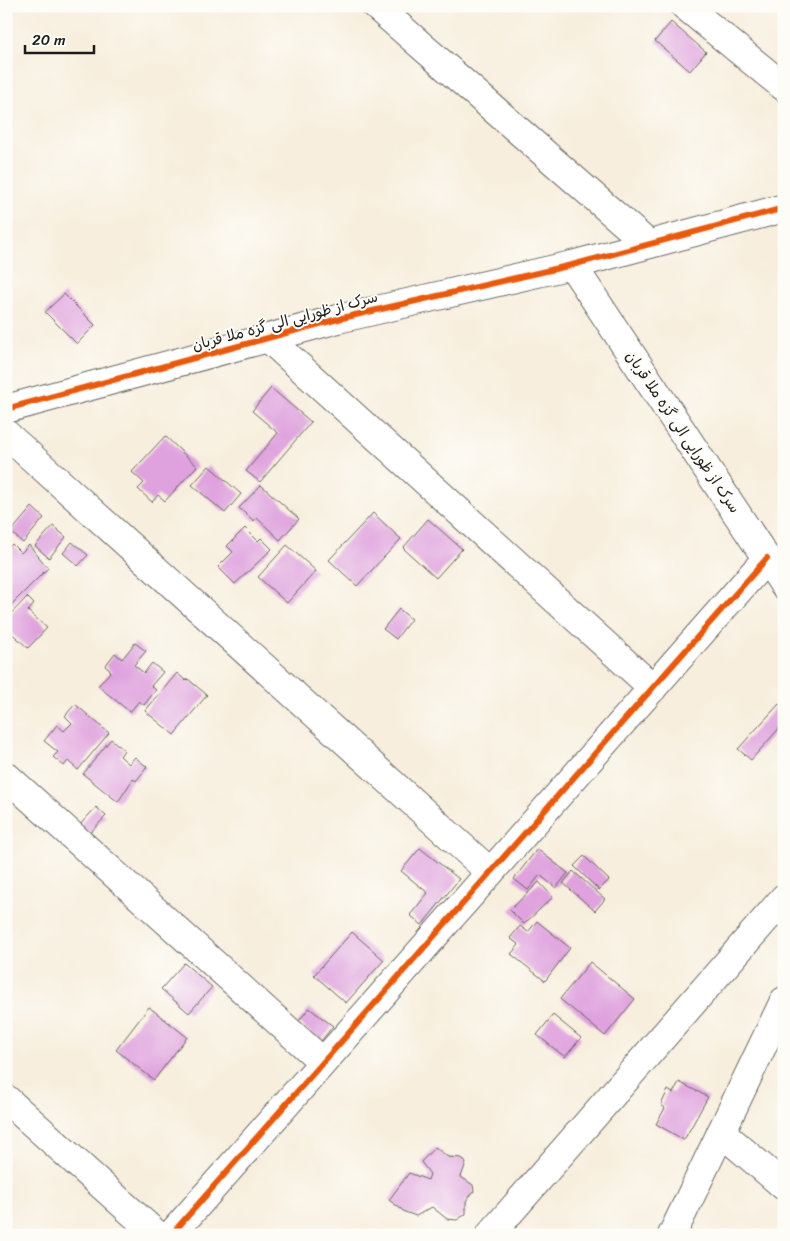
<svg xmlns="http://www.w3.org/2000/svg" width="790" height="1241" viewBox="0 0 790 1241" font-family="Sriracha,'Playpen Sans Arabic',sans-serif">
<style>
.building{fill:#dfa2de}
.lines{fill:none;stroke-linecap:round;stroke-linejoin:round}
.minor-casing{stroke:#696660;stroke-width:30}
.minor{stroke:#fff;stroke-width:28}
.cycleway-casing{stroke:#fdfcf7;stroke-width:9}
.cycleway{stroke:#e8590c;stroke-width:6}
.labels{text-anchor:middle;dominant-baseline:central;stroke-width:4;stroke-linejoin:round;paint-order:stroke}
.street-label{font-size:15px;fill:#1c1c1c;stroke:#fdfcf7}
</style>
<rect width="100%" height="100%" fill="#fdfcf7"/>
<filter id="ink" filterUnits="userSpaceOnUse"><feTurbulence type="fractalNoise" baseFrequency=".02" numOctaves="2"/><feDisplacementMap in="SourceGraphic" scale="10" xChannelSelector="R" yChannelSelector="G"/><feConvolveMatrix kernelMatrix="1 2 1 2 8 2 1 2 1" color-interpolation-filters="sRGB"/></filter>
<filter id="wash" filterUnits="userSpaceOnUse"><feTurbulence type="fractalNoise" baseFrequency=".0096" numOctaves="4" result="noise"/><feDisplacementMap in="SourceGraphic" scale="20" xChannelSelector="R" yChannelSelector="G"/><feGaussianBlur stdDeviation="1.12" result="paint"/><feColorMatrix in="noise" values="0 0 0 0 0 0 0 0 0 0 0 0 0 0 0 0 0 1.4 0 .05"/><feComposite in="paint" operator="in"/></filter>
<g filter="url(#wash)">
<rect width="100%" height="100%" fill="#f7eedd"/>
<g id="blocks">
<!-- building -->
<path class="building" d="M 671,22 L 706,52 L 690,71 L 655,41 Z
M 64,294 L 95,325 L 77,344 L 45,312 Z
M 271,388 L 311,422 L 260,482 L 246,471 L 278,433 L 252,411 Z
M 165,436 L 197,466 L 165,501 L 158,495 L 152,502 L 138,489 L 144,483 L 132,472 Z
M 209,466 L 241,494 L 225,513 L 192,485 Z
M 261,485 L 299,519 L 280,540 L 257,518 L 254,521 L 239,508 Z
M 32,507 L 44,518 L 23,543 L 11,532 Z
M 373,513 L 401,539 L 357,586 L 329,560 Z
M 428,519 L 462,549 L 436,578 L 403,548 Z
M 53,526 L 66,537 L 49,558 L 35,546 Z
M 245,528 L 258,541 L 261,538 L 272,549 L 235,584 L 218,567 L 233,552 L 227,546 Z
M 72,542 L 88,555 L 78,566 L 63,553 Z
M 12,544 L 21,553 L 29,545 L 48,568 L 6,610 L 8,593 L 6,591 L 6,550 Z
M 287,545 L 316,571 L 287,603 L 258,577 Z
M 27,597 L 34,604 L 28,611 L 47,628 L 28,648 L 6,628 L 6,619 Z
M 399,609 L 411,619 L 396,639 L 383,629 Z
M 135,643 L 146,651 L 134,665 L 144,673 L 152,663 L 163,672 L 151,686 L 156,690 L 144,705 L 139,701 L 130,712 L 98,686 L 111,671 L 105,666 L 115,653 L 122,659 Z
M 177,673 L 186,681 L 188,679 L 207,695 L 174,735 L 145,711 Z
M 75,704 L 109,733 L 78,770 L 68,761 L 64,766 L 53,757 L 58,752 L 44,741 L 57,725 L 64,731 L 72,723 L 65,716 Z
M 779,704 L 784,708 L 784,723 L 751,760 L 738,749 Z
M 111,739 L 124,750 L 120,756 L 129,764 L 135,757 L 147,767 L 136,781 L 133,779 L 118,802 L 83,774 Z
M 96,807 L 106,816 L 89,834 L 80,825 Z
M 420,848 L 459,879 L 422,925 L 410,915 L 428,893 L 401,871 Z
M 537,849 L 568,873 L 556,888 L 540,875 L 528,890 L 514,879 Z
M 584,856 L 609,880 L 599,890 L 574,866 Z
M 573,871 L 605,899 L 595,911 L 563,883 Z
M 539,882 L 553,897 L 524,924 L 510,910 Z
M 537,921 L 570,948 L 545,981 L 511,954 L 519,945 L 510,938 L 520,926 L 528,932 Z
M 352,932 L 384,960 L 346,1003 L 314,975 Z
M 590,962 L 635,999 L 605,1036 L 560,999 Z
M 184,963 L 212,987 L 189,1013 L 161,989 Z
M 149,1007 L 187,1037 L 154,1080 L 116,1050 Z
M 309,1008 L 333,1026 L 321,1041 L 298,1022 Z
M 553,1015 L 581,1038 L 565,1057 L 537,1035 Z
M 679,1082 L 708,1097 L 684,1140 L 656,1124 L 665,1108 L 661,1105 L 668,1090 L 673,1093 Z
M 435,1147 L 448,1157 L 462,1158 L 466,1163 L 461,1177 L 473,1185 L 474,1191 L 466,1201 L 466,1214 L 457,1220 L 447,1219 L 432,1207 L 416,1216 L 405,1212 L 389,1200 L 409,1173 L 428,1180 L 430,1174 L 421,1162 Z"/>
</g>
</g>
<g filter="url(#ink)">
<use href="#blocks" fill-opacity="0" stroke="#696660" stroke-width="1"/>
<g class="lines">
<defs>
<path id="minor" d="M 376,6 L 648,244
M 685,6 L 784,87
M 572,265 L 784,585
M 268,338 L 653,688
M 6,409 L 338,319 L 572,265 L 784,208
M 6,434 L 490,872
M 6,776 L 323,1062
M 6,1099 L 157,1235
M 721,1132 L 784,1186
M 171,1235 L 767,558
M 490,1235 L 784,898
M 672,1235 L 784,1001"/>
</defs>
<!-- minor casing -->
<use href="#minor" class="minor-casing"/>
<!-- minor -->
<use href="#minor" class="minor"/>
<defs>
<path id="cycleway" d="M 6,409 L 338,319 L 572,265 L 784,208
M 171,1235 L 767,558"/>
</defs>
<!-- cycleway casing -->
<use href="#cycleway" class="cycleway-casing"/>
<!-- cycleway -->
<use href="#cycleway" class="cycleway"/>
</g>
</g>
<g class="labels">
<!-- street labels -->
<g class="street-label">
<text transform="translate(285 321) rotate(-15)">سرک از ظورایی الی گزه ملا قربان</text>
<text transform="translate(683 432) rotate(56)">سرک از ظورایی الی گزه ملا قربان</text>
</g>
</g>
<!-- margin -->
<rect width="790" height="1241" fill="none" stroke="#fdfcf7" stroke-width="25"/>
<!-- scale -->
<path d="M25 45v8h69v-8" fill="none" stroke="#1c1c1c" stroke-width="2.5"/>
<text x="32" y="45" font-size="15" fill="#1c1c1c" stroke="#fdfcf7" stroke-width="4" paint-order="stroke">20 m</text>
</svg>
